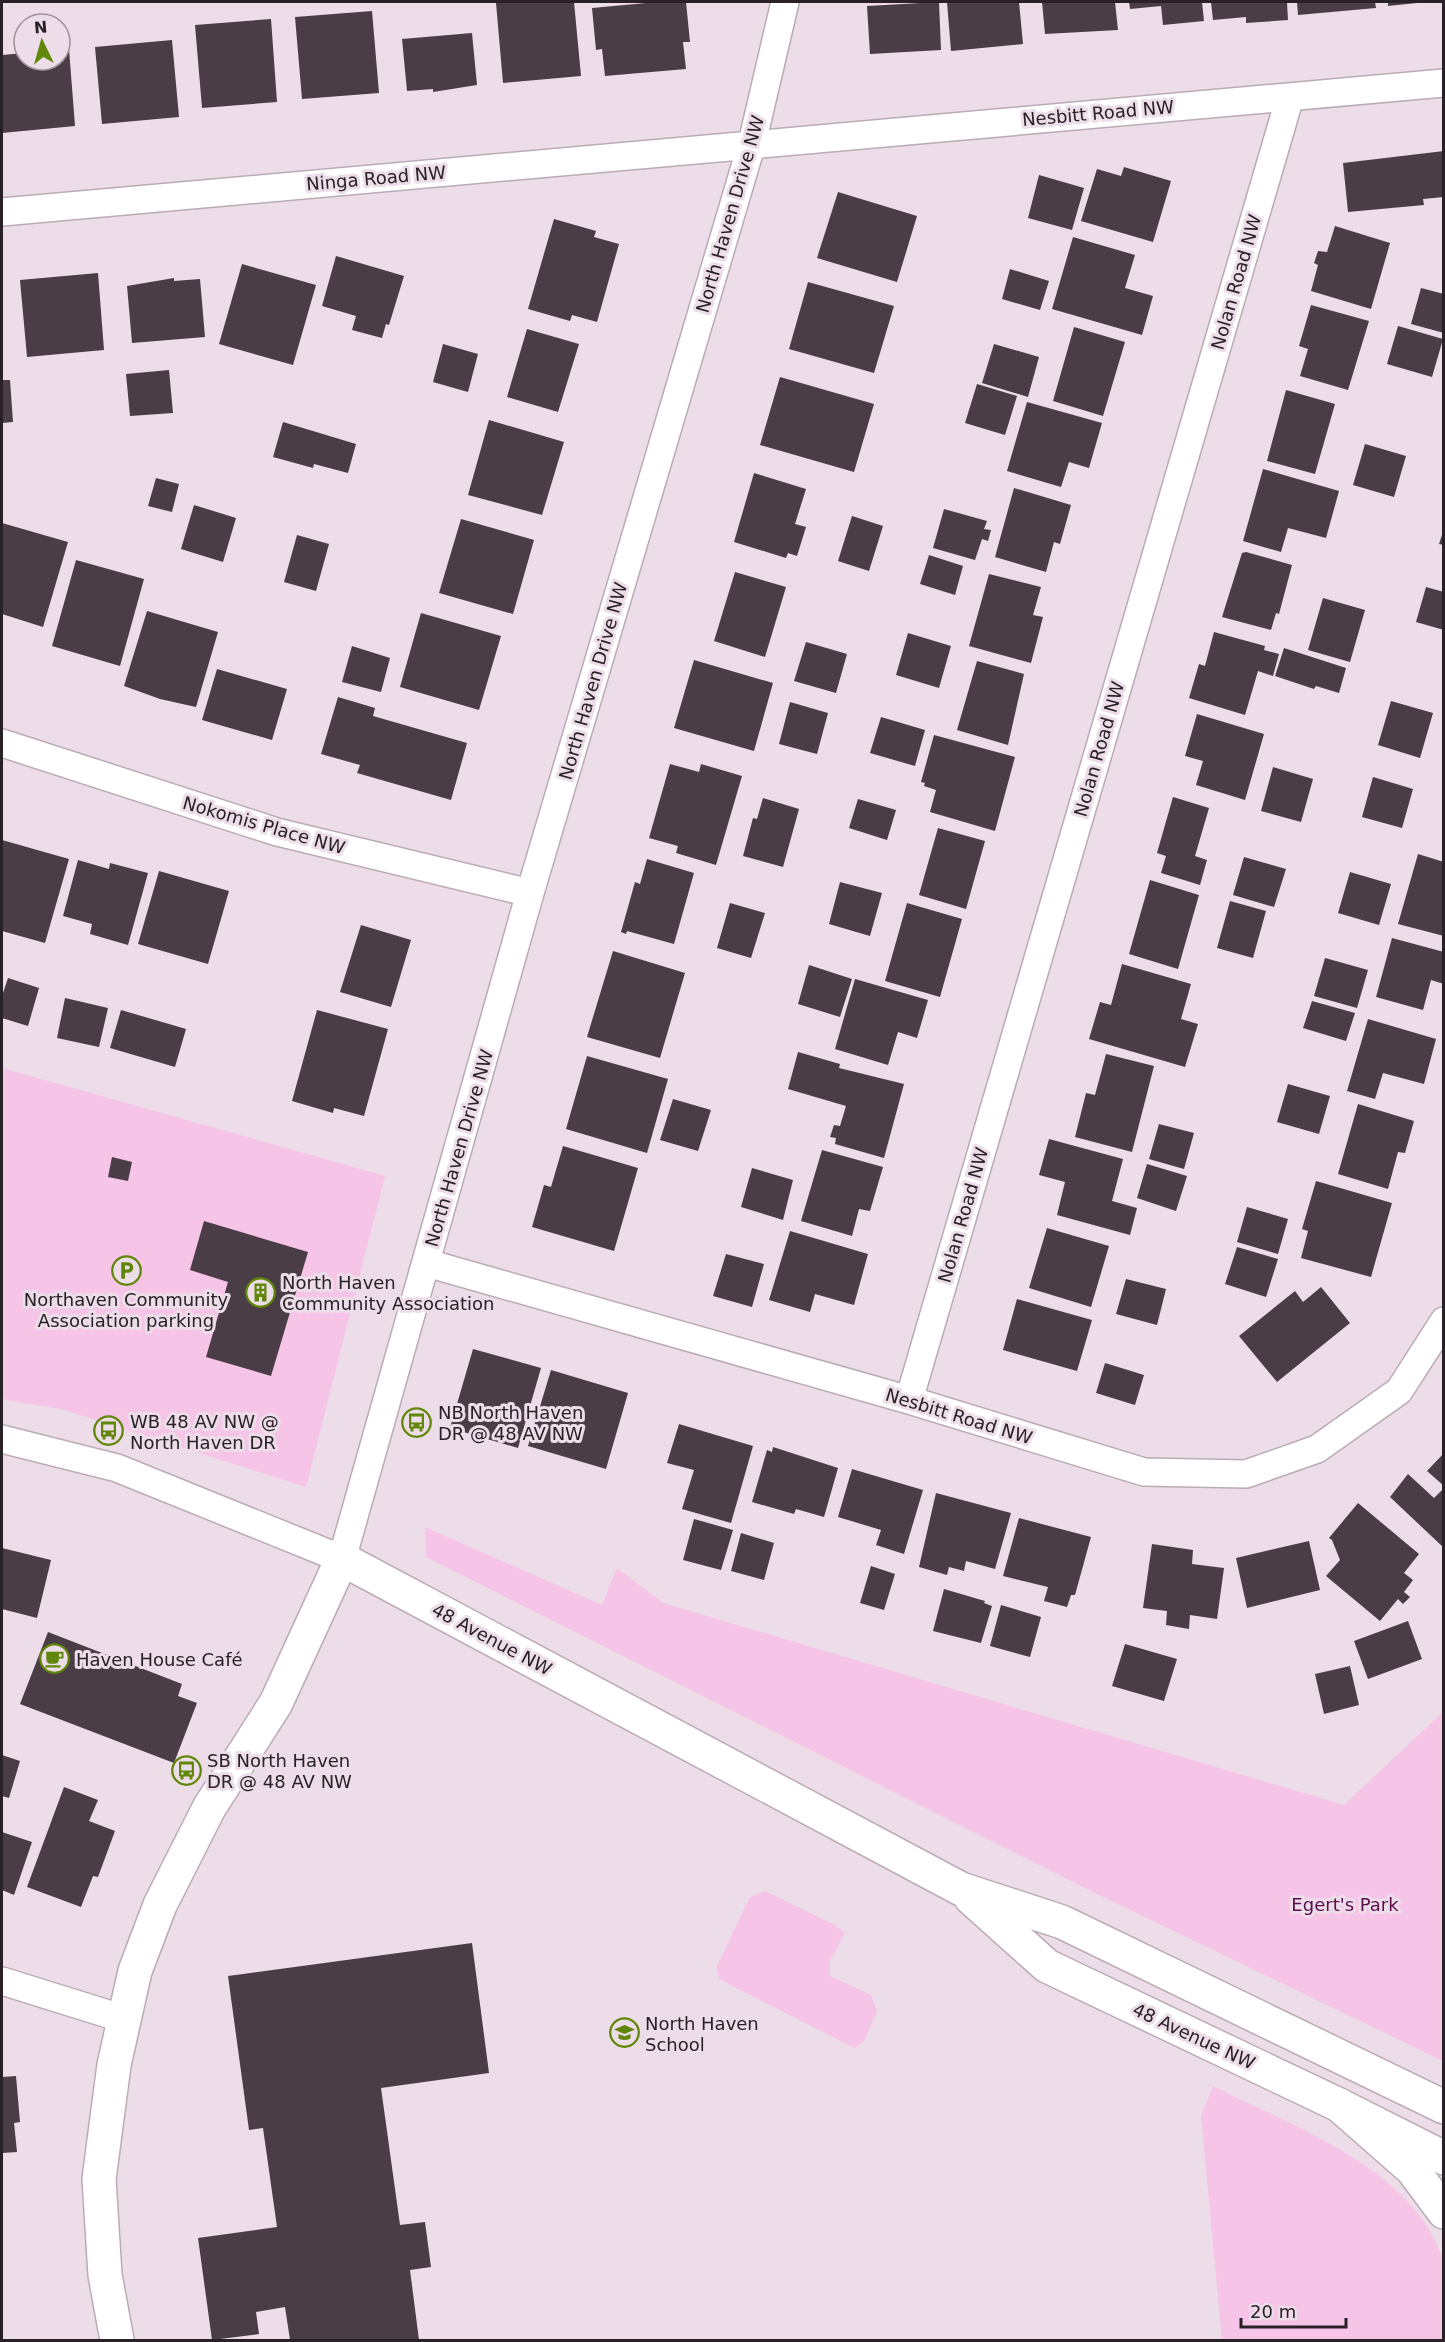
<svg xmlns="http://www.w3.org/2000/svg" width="1445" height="2342" viewBox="0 0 1445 2342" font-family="'DejaVu Sans',sans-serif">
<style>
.green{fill:#f5c4e6}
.building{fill:#4a3d46}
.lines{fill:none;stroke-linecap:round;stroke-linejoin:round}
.minor-casing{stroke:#bbabb6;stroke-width:30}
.tertiary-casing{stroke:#bbabb6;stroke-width:36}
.primary-casing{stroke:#bbabb6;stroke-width:36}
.minor{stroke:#fff;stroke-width:27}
.tertiary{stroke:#fff;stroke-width:33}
.primary{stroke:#fff;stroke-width:33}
.labels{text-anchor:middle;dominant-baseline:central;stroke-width:6;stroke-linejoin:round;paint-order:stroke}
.street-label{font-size:18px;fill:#282227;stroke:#eddde8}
.poi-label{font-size:18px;fill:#282227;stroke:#eddde8;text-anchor:start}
.park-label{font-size:18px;fill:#5a0d4c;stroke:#eddde8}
</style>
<rect width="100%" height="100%" fill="#eddde8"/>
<!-- green -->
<path class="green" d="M 2,1068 L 385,1176 L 306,1487 L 61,1409 L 2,1399 Z
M 425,1527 L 602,1605 L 617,1568 L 663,1603 L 1344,1805 L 1443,1712 L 1443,2061 L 1093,1892 L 426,1557 Z
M 765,1891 L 835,1925 L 845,1933 L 830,1961 L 830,1976 L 871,1995 L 877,2011 L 864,2041 L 854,2048 L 719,1979 L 717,1966 L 750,1897 Z
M 1213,2086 C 1290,2125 1414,2169 1442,2258 C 1445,2275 1444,2320 1443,2340 L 1222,2340 L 1201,2116 Z"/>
<!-- building -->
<path class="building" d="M 574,2 L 581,76 L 503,83 L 496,3 Z
M 657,2 L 686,2 L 690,42 L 683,42 L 686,69 L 605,76 L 602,49 L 596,50 L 592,8 Z
M 939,2 L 941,50 L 870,54 L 867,6 Z
M 947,2 L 1019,2 L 1023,44 L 951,51 Z
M 1042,2 L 1115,2 L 1118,30 L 1045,34 Z
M 1129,2 L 1202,2 L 1204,21 L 1163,25 L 1161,6 L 1130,9 Z
M 1211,2 L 1287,2 L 1288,20 L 1246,23 L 1246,17 L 1213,20 Z
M 1297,2 L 1375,2 L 1376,8 L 1298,15 Z
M 1388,2 L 1417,2 L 1417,3 L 1388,6 Z
M 372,11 L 379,93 L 302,99 L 295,17 Z
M 271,19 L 277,102 L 202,108 L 195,25 Z
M 472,33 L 477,85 L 433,92 L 433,89 L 407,91 L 402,39 Z
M 172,40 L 179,117 L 102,124 L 95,47 Z
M 69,49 L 75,126 L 2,133 L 2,55 L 24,53 L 24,60 L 60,60 L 60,50 Z
M 1444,151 L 1444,197 L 1423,199 L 1424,205 L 1348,212 L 1343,163 Z
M 1124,167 L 1171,181 L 1153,242 L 1081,221 L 1097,169 L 1121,176 Z
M 1039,175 L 1084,188 L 1072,230 L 1028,218 Z
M 838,192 L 917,216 L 897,282 L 817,258 Z
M 554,219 L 596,231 L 594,237 L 619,244 L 597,322 L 572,315 L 570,321 L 528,309 Z
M 1335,226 L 1390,243 L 1371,309 L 1311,291 L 1318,265 L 1314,263 L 1318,251 L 1327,252 Z
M 1073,237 L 1135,255 L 1125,288 L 1153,296 L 1142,335 L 1052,309 Z
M 336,256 L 404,276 L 389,325 L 386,324 L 382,338 L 352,330 L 356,316 L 322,306 Z
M 242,264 L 316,285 L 293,365 L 219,344 Z
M 1010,269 L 1049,281 L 1040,310 L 1002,299 Z
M 98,273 L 104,350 L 27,357 L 20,280 Z
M 174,278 L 174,281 L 200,279 L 205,337 L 132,343 L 127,286 Z
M 808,282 L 894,306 L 874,373 L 789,349 Z
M 1421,288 L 1444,294 L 1444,333 L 1411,324 Z
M 1311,305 L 1369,321 L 1348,390 L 1300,376 L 1308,349 L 1299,346 Z
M 1398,326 L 1443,339 L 1432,377 L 1387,364 Z
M 1074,327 L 1125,342 L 1103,416 L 1053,401 Z
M 527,329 L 579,344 L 558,412 L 507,397 Z
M 443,344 L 478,354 L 468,392 L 433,382 Z
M 994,344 L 1039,357 L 1028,397 L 982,383 Z
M 169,370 L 173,413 L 130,416 L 126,374 Z
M 780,377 L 874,404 L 854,472 L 760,445 Z
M 2,380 L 10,380 L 13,422 L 2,423 Z
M 977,384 L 1017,396 L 1005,435 L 965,423 Z
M 1286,390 L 1335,404 L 1315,474 L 1267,461 Z
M 1027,402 L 1102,423 L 1089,468 L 1069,462 L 1061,487 L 1007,471 Z
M 489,420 L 564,442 L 542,515 L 468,495 Z
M 283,422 L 356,444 L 348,473 L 314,464 L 313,468 L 273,457 Z
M 1365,444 L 1406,456 L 1394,497 L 1353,485 Z
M 1263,469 L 1339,491 L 1326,538 L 1288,528 L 1281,552 L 1243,541 Z
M 754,473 L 806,489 L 795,524 L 806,527 L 797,556 L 788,553 L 786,558 L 734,542 Z
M 156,478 L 179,484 L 172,512 L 148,506 Z
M 1014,488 L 1071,505 L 1060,544 L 1054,542 L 1046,572 L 995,557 Z
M 194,505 L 236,518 L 223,562 L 181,549 Z
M 944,509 L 987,521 L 984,529 L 991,530 L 988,541 L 982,539 L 975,560 L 933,548 Z
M 852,516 L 883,526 L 869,571 L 838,561 Z
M 461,519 L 534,540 L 513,614 L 439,593 Z
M 2,523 L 68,542 L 43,627 L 2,614 Z
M 1444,529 L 1444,545 L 1439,544 Z
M 297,535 L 329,544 L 316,591 L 284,582 Z
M 1246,552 L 1292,565 L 1279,614 L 1276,613 L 1271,630 L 1222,617 L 1242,553 Z
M 929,555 L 963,566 L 955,595 L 920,584 Z
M 76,560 L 144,579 L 120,666 L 52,646 Z
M 735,572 L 786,587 L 765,657 L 714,641 Z
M 989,574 L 1041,587 L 1033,615 L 1043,617 L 1031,663 L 969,646 Z
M 1426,587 L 1444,592 L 1444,630 L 1416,622 Z
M 1323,598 L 1365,610 L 1350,662 L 1308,650 Z
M 147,611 L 218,632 L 196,707 L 160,699 L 124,686 Z
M 421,613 L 501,636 L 479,710 L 400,687 Z
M 1214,632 L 1265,646 L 1264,650 L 1279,654 L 1273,676 L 1258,671 L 1245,715 L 1189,698 L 1199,664 L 1205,666 Z
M 908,633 L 951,646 L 939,688 L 896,675 Z
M 806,642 L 847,654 L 836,693 L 794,681 Z
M 352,646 L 390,658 L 381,692 L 342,682 Z
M 1284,648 L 1346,668 L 1339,693 L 1316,686 L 1314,689 L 1275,676 Z
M 694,660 L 773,683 L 754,751 L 674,728 Z
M 977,661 L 1024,674 L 1008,745 L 957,730 Z
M 217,669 L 287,689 L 272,740 L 202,720 Z
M 338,697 L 375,708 L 373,716 L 467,743 L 451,800 L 357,773 L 360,765 L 321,754 Z
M 1391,701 L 1433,713 L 1420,758 L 1378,745 Z
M 790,702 L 828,713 L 817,754 L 779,744 Z
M 1197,714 L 1264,734 L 1245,800 L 1196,785 L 1203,761 L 1185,756 Z
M 881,717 L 925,730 L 915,766 L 870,753 Z
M 934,735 L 1015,757 L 995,831 L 930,812 L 936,790 L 924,786 L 925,783 L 921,782 Z
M 670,764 L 699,772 L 701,764 L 742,776 L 716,865 L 676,853 L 678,846 L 649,838 Z
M 1273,767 L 1313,779 L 1301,822 L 1261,811 Z
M 1373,777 L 1413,789 L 1402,828 L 1362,817 Z
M 1173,797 L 1209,808 L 1195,856 L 1207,860 L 1200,885 L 1161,873 L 1166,856 L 1157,853 Z
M 763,798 L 799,809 L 783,867 L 743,856 L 753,818 L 757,819 Z
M 858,799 L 896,810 L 887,840 L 849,828 Z
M 938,828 L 985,841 L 966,909 L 919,895 Z
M 2,840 L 69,859 L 45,943 L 2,931 Z
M 1418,854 L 1444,862 L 1444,936 L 1398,924 Z
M 1244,857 L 1286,869 L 1274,907 L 1233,895 Z
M 647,859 L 694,873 L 674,944 L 627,931 L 626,934 L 621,932 L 635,882 L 640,884 Z
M 78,860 L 109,869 L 110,863 L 148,873 L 128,945 L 90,934 L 92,924 L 63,916 Z
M 159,871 L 229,891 L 208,964 L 138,944 Z
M 1350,872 L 1391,884 L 1379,925 L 1338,913 Z
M 1150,880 L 1199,895 L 1178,969 L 1129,954 Z
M 840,882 L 882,893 L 870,936 L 829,924 Z
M 1230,901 L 1266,911 L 1253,958 L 1217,948 Z
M 730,903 L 765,913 L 751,958 L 717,948 Z
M 907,903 L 962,919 L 940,997 L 885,981 Z
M 361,925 L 411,940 L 391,1007 L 340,992 Z
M 1392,938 L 1444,952 L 1444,984 L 1431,980 L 1423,1010 L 1376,997 Z
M 613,951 L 685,973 L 660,1058 L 587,1037 Z
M 1325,958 L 1368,970 L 1357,1008 L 1314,996 Z
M 1122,964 L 1191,984 L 1181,1019 L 1198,1024 L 1185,1067 L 1089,1039 L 1100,1002 L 1111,1005 Z
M 809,965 L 852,979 L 840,1017 L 798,1004 Z
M 8,978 L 39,988 L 28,1026 L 2,1018 L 2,996 Z
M 855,979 L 928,1000 L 917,1038 L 898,1032 L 888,1065 L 835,1049 Z
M 65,998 L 108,1008 L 99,1047 L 57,1038 Z
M 1312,1001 L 1355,1013 L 1346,1041 L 1303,1028 Z
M 121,1010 L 186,1029 L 175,1067 L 110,1048 Z
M 317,1010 L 388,1029 L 364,1116 L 334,1108 L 333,1113 L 292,1101 Z
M 1368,1019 L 1436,1039 L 1424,1084 L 1383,1073 L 1375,1099 L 1347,1091 Z
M 798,1052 L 840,1064 L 839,1068 L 904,1084 L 884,1158 L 835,1144 L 836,1138 L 830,1137 L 834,1125 L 840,1126 L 846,1106 L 788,1089 Z
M 1106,1054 L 1154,1066 L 1132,1152 L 1075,1137 L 1086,1093 L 1095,1095 Z
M 587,1056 L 668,1079 L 647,1153 L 566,1129 Z
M 1288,1084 L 1330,1096 L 1319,1134 L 1277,1122 Z
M 673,1099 L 711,1110 L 698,1151 L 660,1140 Z
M 1358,1104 L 1414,1121 L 1405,1153 L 1398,1152 L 1388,1189 L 1338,1174 Z
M 1159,1124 L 1194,1133 L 1184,1169 L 1149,1159 Z
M 1049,1139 L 1123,1159 L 1112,1201 L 1137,1208 L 1130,1235 L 1057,1215 L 1065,1182 L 1039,1175 Z
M 563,1146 L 638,1168 L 614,1251 L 532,1227 L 544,1185 L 551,1187 Z
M 822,1150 L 883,1167 L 870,1211 L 859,1209 L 852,1236 L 801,1221 Z
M 112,1157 L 132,1162 L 128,1181 L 108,1177 Z
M 1147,1164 L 1187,1176 L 1176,1211 L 1137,1198 Z
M 752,1168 L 793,1180 L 783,1220 L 741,1207 Z
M 1316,1181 L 1392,1203 L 1371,1277 L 1301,1258 L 1308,1231 L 1302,1229 Z
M 1247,1207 L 1288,1219 L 1278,1254 L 1237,1242 Z
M 204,1221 L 308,1252 L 271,1376 L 206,1357 L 228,1282 L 190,1270 Z
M 1047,1228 L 1109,1246 L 1091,1307 L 1029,1288 Z
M 790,1231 L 868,1254 L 854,1305 L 815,1294 L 810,1312 L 769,1300 Z
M 1237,1247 L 1278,1259 L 1266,1297 L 1225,1284 Z
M 726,1254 L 764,1264 L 752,1307 L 713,1296 Z
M 1126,1279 L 1166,1289 L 1157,1325 L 1116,1314 Z
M 1321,1287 L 1350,1323 L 1277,1382 L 1239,1336 L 1295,1291 L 1303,1302 Z
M 1017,1299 L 1092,1320 L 1077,1371 L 1003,1350 Z
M 473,1349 L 541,1368 L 518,1448 L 450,1428 Z
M 1105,1363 L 1144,1375 L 1135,1405 L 1096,1393 Z
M 551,1370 L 628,1393 L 606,1469 L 528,1446 Z
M 679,1424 L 753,1446 L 731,1523 L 682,1509 L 694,1470 L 667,1463 Z
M 773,1447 L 838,1468 L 824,1517 L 796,1509 L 794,1514 L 752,1502 L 767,1450 L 772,1452 Z
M 1444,1453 L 1444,1486 L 1427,1471 Z
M 852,1469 L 923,1490 L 904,1554 L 876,1545 L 881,1530 L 838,1517 Z
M 1408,1474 L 1434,1498 L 1444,1488 L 1444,1548 L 1390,1497 Z
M 936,1493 L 1011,1513 L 995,1569 L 966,1561 L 964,1571 L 949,1567 L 947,1575 L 919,1567 Z
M 1358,1503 L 1419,1554 L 1404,1573 L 1413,1580 L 1404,1592 L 1410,1597 L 1403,1604 L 1398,1599 L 1380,1621 L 1326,1576 L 1340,1560 L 1332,1540 L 1329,1538 Z
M 1019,1518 L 1091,1537 L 1075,1595 L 1071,1595 L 1067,1607 L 1044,1601 L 1048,1587 L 1003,1576 Z
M 694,1519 L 733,1530 L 721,1570 L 683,1560 Z
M 741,1533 L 774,1543 L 764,1580 L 731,1571 Z
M 1309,1541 L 1320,1590 L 1247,1608 L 1236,1558 Z
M 1152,1544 L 1193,1550 L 1192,1564 L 1224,1568 L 1217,1619 L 1190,1615 L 1189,1629 L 1166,1625 L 1167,1611 L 1143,1608 Z
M 2,1548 L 51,1560 L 37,1618 L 2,1609 Z
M 871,1566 L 895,1574 L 884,1610 L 860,1603 Z
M 944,1589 L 985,1601 L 984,1603 L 992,1606 L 981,1643 L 933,1631 Z
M 1001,1605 L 1041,1617 L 1030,1657 L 990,1646 Z
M 1408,1621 L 1422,1659 L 1368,1679 L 1354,1641 Z
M 48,1632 L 182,1684 L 178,1696 L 197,1703 L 174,1763 L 20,1704 Z
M 1125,1644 L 1177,1659 L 1164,1701 L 1112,1686 Z
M 1350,1666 L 1359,1705 L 1324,1714 L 1315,1674 Z
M 2,1755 L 20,1761 L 9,1798 L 2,1796 Z
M 64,1787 L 98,1800 L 89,1821 L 115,1831 L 98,1877 L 93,1876 L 81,1907 L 27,1887 Z
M 2,1832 L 32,1842 L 14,1895 L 2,1890 Z
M 472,1943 L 489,2073 L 381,2088 L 400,2225 L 425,2222 L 431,2267 L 410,2270 L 419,2340 L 290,2340 L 285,2307 L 256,2312 L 259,2334 L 212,2340 L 198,2238 L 277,2227 L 263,2128 L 249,2130 L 228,1976 Z
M 16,2076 L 20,2122 L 14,2123 L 17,2152 L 2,2153 L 2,2077 Z"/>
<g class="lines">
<defs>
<path id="minor" d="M 2,212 L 1444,83
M 2,743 L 277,832 L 530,893
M 427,1263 L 909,1400 L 1144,1472 L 1246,1474 L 1317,1449 L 1399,1391 L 1444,1321
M 909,1400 L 1290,97
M 2,1439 L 117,1468 L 342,1559 L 530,893 L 752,143 L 785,2
M 2,1981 L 124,2019"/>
<path id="tertiary" d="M 971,1898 L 1047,1966 L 1339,2105 L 1444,2158
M 117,2340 L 105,2275 L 99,2179 L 114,2065 L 135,1971 L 160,1905 L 209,1808 L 276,1703 L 342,1559 L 961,1889 L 1062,1922 L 1444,2107"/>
<path id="primary" d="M 1339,2105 L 1412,2169 L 1444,2212"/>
</defs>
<!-- minor casing -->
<use href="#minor" class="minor-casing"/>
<!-- tertiary casing -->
<use href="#tertiary" class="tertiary-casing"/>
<!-- primary casing -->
<use href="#primary" class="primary-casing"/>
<!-- minor -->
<use href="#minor" class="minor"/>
<!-- tertiary -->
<use href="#tertiary" class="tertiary"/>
<!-- primary -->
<use href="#primary" class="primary"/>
</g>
<!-- icons -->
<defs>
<symbol id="parking-ring" viewBox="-11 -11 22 22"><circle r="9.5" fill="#eddde8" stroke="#60860a" stroke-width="1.5"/><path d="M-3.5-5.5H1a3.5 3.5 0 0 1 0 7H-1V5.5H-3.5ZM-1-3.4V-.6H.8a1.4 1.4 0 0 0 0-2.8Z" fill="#60860a"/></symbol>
<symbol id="building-ring" viewBox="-11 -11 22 22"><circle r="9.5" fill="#eddde8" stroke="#60860a" stroke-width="1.5"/><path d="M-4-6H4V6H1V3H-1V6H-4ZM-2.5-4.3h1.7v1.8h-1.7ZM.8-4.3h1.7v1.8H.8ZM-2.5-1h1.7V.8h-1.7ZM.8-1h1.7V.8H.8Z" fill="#60860a"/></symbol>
<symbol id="bus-ring" viewBox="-11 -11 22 22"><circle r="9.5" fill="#eddde8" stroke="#60860a" stroke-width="1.5"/><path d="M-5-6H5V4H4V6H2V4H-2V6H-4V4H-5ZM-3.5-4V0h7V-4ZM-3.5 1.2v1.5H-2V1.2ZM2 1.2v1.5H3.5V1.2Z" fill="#60860a"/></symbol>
<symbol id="cafe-ring" viewBox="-11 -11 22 22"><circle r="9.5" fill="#eddde8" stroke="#60860a" stroke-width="1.5"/><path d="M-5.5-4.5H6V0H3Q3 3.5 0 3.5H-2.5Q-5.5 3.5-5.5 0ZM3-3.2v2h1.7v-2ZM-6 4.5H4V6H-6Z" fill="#60860a"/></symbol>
<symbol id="school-ring" viewBox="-11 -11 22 22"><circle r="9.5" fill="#eddde8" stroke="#60860a" stroke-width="1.5"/><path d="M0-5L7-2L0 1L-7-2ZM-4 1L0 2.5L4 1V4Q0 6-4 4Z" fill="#60860a"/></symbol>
</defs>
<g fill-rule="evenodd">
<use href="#parking-ring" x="110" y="1254" width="33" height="33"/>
<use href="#building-ring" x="244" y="1276" width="33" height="33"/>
<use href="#bus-ring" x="400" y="1406" width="33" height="33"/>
<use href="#bus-ring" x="92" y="1414" width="33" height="33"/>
<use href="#cafe-ring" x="38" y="1642" width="33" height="33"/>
<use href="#bus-ring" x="170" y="1754" width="33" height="33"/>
<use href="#school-ring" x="608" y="2016" width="33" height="33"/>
</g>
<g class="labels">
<!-- street labels -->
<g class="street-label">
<text transform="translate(1098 113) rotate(-5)">Nesbitt Road NW</text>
<text transform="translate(376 178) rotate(-5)">Ninga Road NW</text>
<text transform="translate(730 214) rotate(-74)">North Haven Drive NW</text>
<text transform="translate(1236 282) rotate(-74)">Nolan Road NW</text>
<text transform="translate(593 681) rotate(-74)">North Haven Drive NW</text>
<text transform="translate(1099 749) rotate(-74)">Nolan Road NW</text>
<text transform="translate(264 825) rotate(16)">Nokomis Place NW</text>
<text transform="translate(459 1148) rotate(-74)">North Haven Drive NW</text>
<text transform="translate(963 1215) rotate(-74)">Nolan Road NW</text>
<text transform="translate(959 1416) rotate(17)">Nesbitt Road NW</text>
<text transform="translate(492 1639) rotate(28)">48 Avenue NW</text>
<text transform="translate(1194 2036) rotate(25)">48 Avenue NW</text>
</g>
<!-- poi labels -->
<g class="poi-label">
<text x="282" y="1282">North Haven<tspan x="282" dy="21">Community Association</tspan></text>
<text x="126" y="1299" text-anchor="middle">Northaven Community<tspan x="126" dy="21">Association parking</tspan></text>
<text x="438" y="1412">NB North Haven<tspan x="438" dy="21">DR @ 48 AV NW</tspan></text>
<text x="130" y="1421">WB 48 AV NW @<tspan x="130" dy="21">North Haven DR</tspan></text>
<text x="76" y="1659">Haven House Café</text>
<text x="207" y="1760">SB North Haven<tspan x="207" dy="21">DR @ 48 AV NW</tspan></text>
<text x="645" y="2023">North Haven<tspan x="645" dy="21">School</tspan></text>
</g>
<!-- park labels -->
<g class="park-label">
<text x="1345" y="1904">Egert's Park</text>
</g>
</g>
<!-- border -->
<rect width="1445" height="2342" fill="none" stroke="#282227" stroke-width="6"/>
<!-- north arrow -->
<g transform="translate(42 42) rotate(355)"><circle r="28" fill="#eddde8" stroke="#9e929b" stroke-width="1.5"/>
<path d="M0-4.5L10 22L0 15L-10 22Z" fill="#60860a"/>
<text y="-9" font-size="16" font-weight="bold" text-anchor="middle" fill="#282227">N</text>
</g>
<!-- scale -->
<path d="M1241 2318v9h105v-9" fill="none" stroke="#282227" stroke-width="3"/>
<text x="1250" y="2318" font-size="18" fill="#282227" stroke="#eddde8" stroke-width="4.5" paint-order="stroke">20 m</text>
</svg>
